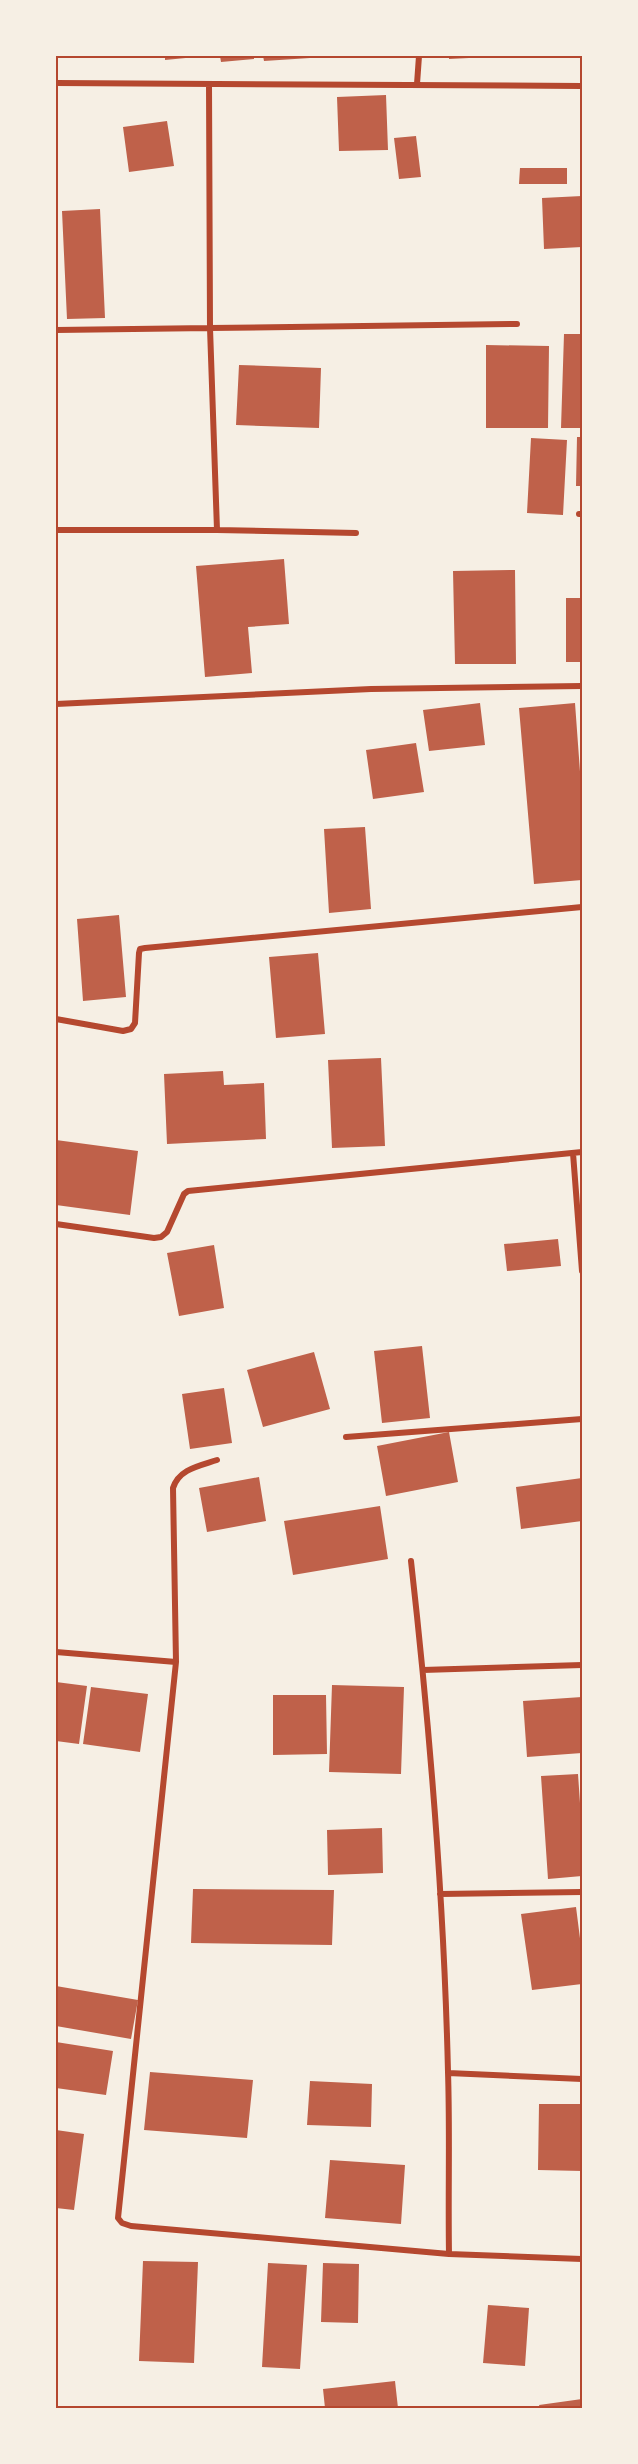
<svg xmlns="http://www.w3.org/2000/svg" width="638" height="2464" viewBox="0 0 638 2464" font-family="'Exo 2',sans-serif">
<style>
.building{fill:#bf614a}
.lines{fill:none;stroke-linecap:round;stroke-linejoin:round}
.minor{stroke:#b5482f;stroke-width:6}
.neatline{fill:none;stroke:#b5482f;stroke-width:2}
</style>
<rect width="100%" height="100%" fill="#f6efe4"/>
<!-- building -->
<path class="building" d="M 165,56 L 196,56 L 196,57 L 165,60 Z
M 220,56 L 254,56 L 254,59 L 221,62 Z
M 263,56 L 310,56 L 310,58 L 264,61 Z
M 317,56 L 354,56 L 354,57 L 317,58 Z
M 449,56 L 489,56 L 489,57 L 449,59 Z
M 386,95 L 388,150 L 339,151 L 337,97 Z
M 167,121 L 174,166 L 129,172 L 123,127 Z
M 416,136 L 421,177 L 399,179 L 394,138 Z
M 520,168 L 567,168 L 567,184 L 519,184 Z
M 582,196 L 582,247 L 544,249 L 542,198 Z
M 100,209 L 105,318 L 67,319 L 62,211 Z
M 564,334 L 582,334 L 582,428 L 561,428 Z
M 486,345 L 549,346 L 548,428 L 486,428 Z
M 239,365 L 321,368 L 319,428 L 236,425 Z
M 577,437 L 582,437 L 582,486 L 576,486 Z
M 531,438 L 567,440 L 563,515 L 527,513 Z
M 284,559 L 289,624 L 248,627 L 252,673 L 205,677 L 196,566 Z
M 515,570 L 516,664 L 455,664 L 453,571 Z
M 566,598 L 582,598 L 582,662 L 566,662 Z
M 480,703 L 485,745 L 429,751 L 423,710 Z
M 575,703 L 582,799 L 582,880 L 534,884 L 519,708 Z
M 416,743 L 424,792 L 373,799 L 366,750 Z
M 365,827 L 371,909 L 329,913 L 324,829 Z
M 119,915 L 126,997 L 83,1001 L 77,919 Z
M 318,953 L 325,1034 L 276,1038 L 269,957 Z
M 381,1058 L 385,1146 L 332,1148 L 328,1060 Z
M 223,1071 L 224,1085 L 264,1083 L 266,1139 L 167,1144 L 164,1074 Z
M 56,1140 L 138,1151 L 130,1215 L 56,1205 Z
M 558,1239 L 561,1266 L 507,1271 L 504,1244 Z
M 214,1245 L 224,1308 L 179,1316 L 167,1253 Z
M 422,1346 L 430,1418 L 382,1423 L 374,1351 Z
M 314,1352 L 330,1409 L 263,1427 L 247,1370 Z
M 224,1388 L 232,1443 L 190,1449 L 182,1394 Z
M 449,1432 L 458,1482 L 386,1496 L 377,1446 Z
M 259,1477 L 266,1521 L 207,1532 L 199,1488 Z
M 582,1478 L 582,1521 L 521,1529 L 516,1487 Z
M 380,1506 L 388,1559 L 293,1575 L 284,1521 Z
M 56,1682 L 87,1686 L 79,1744 L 56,1741 Z
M 332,1685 L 404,1687 L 401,1774 L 329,1772 Z
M 91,1687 L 148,1694 L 140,1752 L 83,1744 Z
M 273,1695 L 326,1695 L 327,1754 L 273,1755 Z
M 582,1697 L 582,1753 L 527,1757 L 523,1701 Z
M 578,1774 L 582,1832 L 582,1876 L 548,1879 L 541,1776 Z
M 382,1828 L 383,1873 L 328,1875 L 327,1830 Z
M 193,1889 L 334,1890 L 332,1945 L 191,1943 Z
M 576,1907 L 582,1954 L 582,1984 L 532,1990 L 521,1914 Z
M 56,1986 L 138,2000 L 131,2039 L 56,2026 Z
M 56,2042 L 113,2051 L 106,2095 L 56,2088 Z
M 150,2072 L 253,2080 L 247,2138 L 144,2130 Z
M 310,2081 L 372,2084 L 371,2127 L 307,2125 Z
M 539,2104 L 582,2104 L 582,2171 L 538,2170 Z
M 56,2130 L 84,2134 L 74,2210 L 56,2208 Z
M 330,2160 L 405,2165 L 401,2224 L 325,2218 Z
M 143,2261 L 198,2262 L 194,2363 L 139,2361 Z
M 268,2263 L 307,2265 L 300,2369 L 262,2367 Z
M 323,2263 L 359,2264 L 358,2323 L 321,2322 Z
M 488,2305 L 529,2308 L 525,2366 L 483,2363 Z
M 395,2381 L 398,2408 L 325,2408 L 323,2389 Z
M 582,2399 L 582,2408 L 540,2408 L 539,2405 Z"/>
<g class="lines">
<!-- minor -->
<path class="minor" d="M 56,83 L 582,86
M 417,84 L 419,56
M 56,330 L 210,328 L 209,84
M 579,514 L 582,514
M 56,530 L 217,530
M 356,533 L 217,530 L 210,328 L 517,324
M 56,704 L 371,689 L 582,686
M 56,1019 L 123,1031 L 131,1029 L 135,1023 L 139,953 L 140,949 L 145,948 L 582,907
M 573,1153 L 582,1271
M 56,1224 L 154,1238 L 161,1237 L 167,1232 L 184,1194 L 188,1191 L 582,1152
M 346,1437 L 582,1419
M 217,1460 C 199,1466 179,1469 173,1488 L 176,1662 L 118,2218 L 122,2223 L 131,2226 L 449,2254 L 582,2259
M 411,1561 C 430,1730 444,1901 448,2072 C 450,2133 448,2193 449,2254
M 56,1652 L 176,1662
M 423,1670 L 582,1665
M 440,1894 L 582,1892
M 448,2073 L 582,2079"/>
</g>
<!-- border -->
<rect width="638" height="2464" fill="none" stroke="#f6efe4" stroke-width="114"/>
<rect x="57" y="57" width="524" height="2350" class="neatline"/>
</svg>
